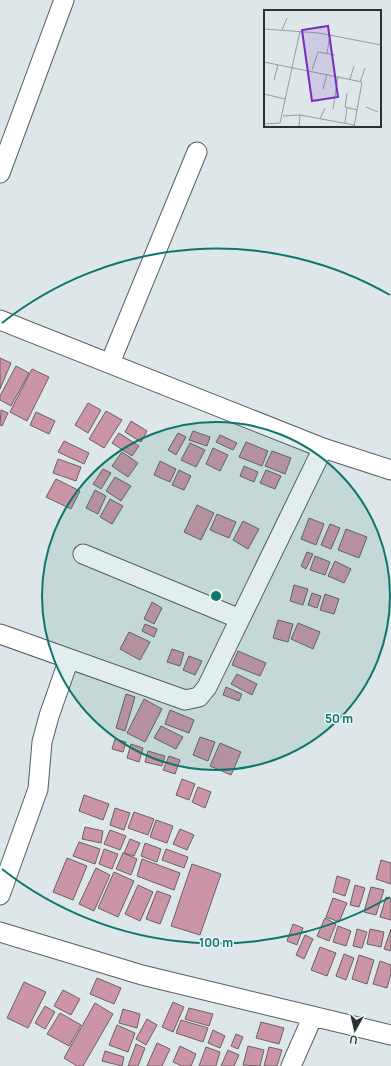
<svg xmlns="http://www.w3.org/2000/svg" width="391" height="1066" viewBox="0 0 391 1066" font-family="Manrope,sans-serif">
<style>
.building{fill:#cc94a7;stroke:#6a6264}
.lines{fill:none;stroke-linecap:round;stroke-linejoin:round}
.minor-casing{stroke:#575f60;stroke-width:21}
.minor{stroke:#fff;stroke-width:19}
.ring{fill:none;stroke:#0f766e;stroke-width:2}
.inset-road{fill:none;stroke:#969d9f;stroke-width:1}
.view{fill:#7b2cbf;fill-opacity:0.15;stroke:#7b2cbf;stroke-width:2}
.inset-edge{fill:none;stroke:#2c3031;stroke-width:2}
.centre{fill:#0f766e;stroke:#eaf3f5;stroke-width:2}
.ring-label{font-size:12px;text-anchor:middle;font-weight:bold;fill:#0f766e;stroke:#eaf3f5;stroke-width:3;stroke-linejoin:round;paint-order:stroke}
</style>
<rect width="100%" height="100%" fill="#dde6e8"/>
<!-- building -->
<path class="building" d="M 0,358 L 11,363 L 0,389 Z
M 16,366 L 29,373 L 11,406 L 0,400 L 0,396 Z
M 32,369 L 49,377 L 27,421 L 10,412 Z
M 88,403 L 101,410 L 88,433 L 75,425 Z
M 1,410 L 8,413 L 2,426 L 0,425 Z
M 106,411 L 122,420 L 104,448 L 89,439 Z
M 36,412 L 55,421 L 49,434 L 30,425 Z
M 131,421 L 147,431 L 141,442 L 125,432 Z
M 193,431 L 210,437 L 207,446 L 189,440 Z
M 119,433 L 139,446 L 132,456 L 112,443 Z
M 178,433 L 186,437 L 176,455 L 168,450 Z
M 220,435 L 237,443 L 233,450 L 216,442 Z
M 64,441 L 89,453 L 84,464 L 58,452 Z
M 246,442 L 268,451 L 262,466 L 239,457 Z
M 190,443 L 205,450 L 196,467 L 181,460 Z
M 213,448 L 228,455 L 220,471 L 206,464 Z
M 272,451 L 291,458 L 285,474 L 265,466 Z
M 122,452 L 138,463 L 128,477 L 112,466 Z
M 58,459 L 81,467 L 76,481 L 53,473 Z
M 160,461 L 176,469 L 170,482 L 154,475 Z
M 244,466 L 258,472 L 254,482 L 240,476 Z
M 103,469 L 111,473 L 101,489 L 93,484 Z
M 179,470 L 191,476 L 184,490 L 172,485 Z
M 266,470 L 281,476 L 275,489 L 260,483 Z
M 115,477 L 131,486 L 121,501 L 106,491 Z
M 56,479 L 80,491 L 71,509 L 46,497 Z
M 95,490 L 106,496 L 98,514 L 86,508 Z
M 110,499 L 123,506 L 112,524 L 100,517 Z
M 197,505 L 214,513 L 201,540 L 184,532 Z
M 217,514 L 236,522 L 229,538 L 210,530 Z
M 309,518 L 324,524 L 316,545 L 301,539 Z
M 243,521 L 259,529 L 248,549 L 233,540 Z
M 330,524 L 340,528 L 331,549 L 321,545 Z
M 346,529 L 367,537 L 359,558 L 338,550 Z
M 307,552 L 313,554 L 306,569 L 301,566 Z
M 315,556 L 330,562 L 325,575 L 310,570 Z
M 335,561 L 351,569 L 344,583 L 328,576 Z
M 294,585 L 308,589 L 303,605 L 290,601 Z
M 312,593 L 321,596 L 317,608 L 308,605 Z
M 325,594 L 339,599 L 334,614 L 320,610 Z
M 152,602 L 162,608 L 154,624 L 144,619 Z
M 278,620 L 293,624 L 288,642 L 273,638 Z
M 298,623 L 320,632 L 313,649 L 291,639 Z
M 145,624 L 157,629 L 154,637 L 142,631 Z
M 129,632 L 150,642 L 140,660 L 120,649 Z
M 172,649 L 184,653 L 180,666 L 167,662 Z
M 238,651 L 266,663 L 260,676 L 232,665 Z
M 189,656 L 202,661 L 195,675 L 183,670 Z
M 237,674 L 257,684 L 252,695 L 231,684 Z
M 226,687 L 242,694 L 239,701 L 223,695 Z
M 126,694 L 135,697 L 125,731 L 116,728 Z
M 144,699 L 162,709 L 145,742 L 127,733 Z
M 170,710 L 194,720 L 189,733 L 165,724 Z
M 161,726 L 183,737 L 176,749 L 154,738 Z
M 200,737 L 215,742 L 208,761 L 193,755 Z
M 115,739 L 126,742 L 123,752 L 112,749 Z
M 220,743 L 241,752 L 231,775 L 210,766 Z
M 131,744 L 143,748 L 139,762 L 127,758 Z
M 148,751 L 165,756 L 162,766 L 145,762 Z
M 169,756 L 180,760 L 175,774 L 163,770 Z
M 182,779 L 195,784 L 189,800 L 176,795 Z
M 198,787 L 211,792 L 205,808 L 192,802 Z
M 84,795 L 109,804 L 103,820 L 79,811 Z
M 115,808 L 130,813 L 124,830 L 110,825 Z
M 134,812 L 154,819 L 148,835 L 128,828 Z
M 156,820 L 173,826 L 167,843 L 150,837 Z
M 85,827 L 103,831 L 101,843 L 82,839 Z
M 180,829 L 194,835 L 187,850 L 173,844 Z
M 110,830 L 126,836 L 120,850 L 104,844 Z
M 130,839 L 140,843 L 134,856 L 124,853 Z
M 79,842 L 100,849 L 95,864 L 73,856 Z
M 145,843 L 161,849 L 157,862 L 141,856 Z
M 104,849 L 118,854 L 112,869 L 99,864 Z
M 166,849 L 188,857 L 184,868 L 162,860 Z
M 123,853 L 137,859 L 131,875 L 116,869 Z
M 67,858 L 87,866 L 73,900 L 53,892 Z
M 142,859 L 180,873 L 174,890 L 137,876 Z
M 381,860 L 391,863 L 391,884 L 376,879 Z
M 192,864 L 221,874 L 200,935 L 171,926 Z
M 96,868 L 110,875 L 94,911 L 79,904 Z
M 114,872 L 134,881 L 118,917 L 98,908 Z
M 337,876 L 350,880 L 345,896 L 333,892 Z
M 138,885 L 153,892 L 140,921 L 125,914 Z
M 355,885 L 365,888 L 359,907 L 350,905 Z
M 371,887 L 384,890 L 376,915 L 364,912 Z
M 157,891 L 171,896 L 160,924 L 146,919 Z
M 386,897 L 391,899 L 391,920 L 380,917 Z
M 333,898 L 347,903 L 339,922 L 326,917 Z
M 325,918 L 336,924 L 329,941 L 317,936 Z
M 293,924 L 303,928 L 297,945 L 287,941 Z
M 338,926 L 351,931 L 346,946 L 333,942 Z
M 357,929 L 367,932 L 362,948 L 353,946 Z
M 370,929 L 384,932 L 381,947 L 367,944 Z
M 391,929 L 391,951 L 384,949 Z
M 305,935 L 313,939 L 304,959 L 296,955 Z
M 320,947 L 336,953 L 327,976 L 311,970 Z
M 344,954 L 354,958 L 346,980 L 336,976 Z
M 359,955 L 374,960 L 367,984 L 352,979 Z
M 380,961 L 391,965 L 391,974 L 387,988 L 373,984 Z
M 97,978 L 121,988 L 114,1004 L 90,994 Z
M 24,982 L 46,992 L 28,1028 L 7,1018 Z
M 63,990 L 80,999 L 71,1015 L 54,1006 Z
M 173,1002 L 184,1007 L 173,1032 L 162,1027 Z
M 95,1003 L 113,1014 L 83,1066 L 77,1066 L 64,1058 Z
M 45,1006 L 55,1012 L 45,1029 L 35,1023 Z
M 189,1008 L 213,1014 L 209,1026 L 185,1019 Z
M 123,1009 L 140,1014 L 137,1028 L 119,1023 Z
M 60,1013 L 81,1025 L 69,1046 L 47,1034 Z
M 147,1019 L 157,1025 L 146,1045 L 136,1039 Z
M 181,1020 L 208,1028 L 203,1042 L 176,1033 Z
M 261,1022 L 284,1028 L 279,1044 L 256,1038 Z
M 117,1025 L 135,1033 L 128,1052 L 109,1045 Z
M 213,1030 L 225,1036 L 220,1048 L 208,1043 Z
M 236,1034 L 243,1037 L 238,1049 L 231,1046 Z
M 157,1043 L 170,1049 L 162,1066 L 147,1066 Z
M 136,1044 L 145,1048 L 138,1066 L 128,1066 Z
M 180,1046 L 196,1054 L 191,1066 L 182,1066 L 173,1062 Z
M 248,1046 L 264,1050 L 260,1066 L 243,1065 Z
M 206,1047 L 220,1052 L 216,1066 L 199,1066 Z
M 269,1047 L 282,1050 L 277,1066 L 264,1066 Z
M 228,1050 L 239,1055 L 234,1066 L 221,1066 Z
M 105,1051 L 124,1057 L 122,1066 L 102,1061 Z"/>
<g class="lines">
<defs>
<path id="minor" d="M 0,173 L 64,0
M 0,320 L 323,448 L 391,470
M 110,363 L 197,152
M 83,554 L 240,619
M 0,634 L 185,700 L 199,697 L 207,687 L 323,448
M 0,895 L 38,789 L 42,742 L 49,716 L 69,659
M 0,932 L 142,975 L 391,1035
M 291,1066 L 313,1016"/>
</defs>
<!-- minor casing -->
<use href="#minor" class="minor-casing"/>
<!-- minor -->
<use href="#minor" class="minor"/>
</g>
<!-- distance rings -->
<circle cx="216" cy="596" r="174" fill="#0f766e" fill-opacity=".12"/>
<g class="ring">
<circle cx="216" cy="596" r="174"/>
<path d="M390 897A347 347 0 0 1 2 869M2 323A347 347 0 0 1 390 295"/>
</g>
<!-- overview -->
<g transform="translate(264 10)">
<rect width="117" height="117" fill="#dde6e8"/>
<path class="inset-road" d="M 0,19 L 55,23 L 117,35M 18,20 L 23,8M 63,43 L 66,25M 0,52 L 98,72 L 90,117M 48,60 L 54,42 L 71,45M 86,69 L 90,56M 10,70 L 14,55M 96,72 L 101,58M 59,79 L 63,64M 83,83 L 81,97 L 93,100M 0,84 L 21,89M 102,97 L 114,102M 69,99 L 74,66M 19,106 L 36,105 L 90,115M 56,109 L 61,98M 81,113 L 83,97M 0,114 L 16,113 L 36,21M 35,117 L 36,105"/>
<path class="view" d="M 64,16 L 74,87 L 48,91 L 38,20 Z"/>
<rect width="117" height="117" class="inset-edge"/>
</g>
<circle cx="216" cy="596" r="6" class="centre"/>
<g class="ring-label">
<text x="339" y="723">50 m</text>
<text x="216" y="947">100 m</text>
</g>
<!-- north arrow -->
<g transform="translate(355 1030) rotate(188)" stroke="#eaf3f5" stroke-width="3" paint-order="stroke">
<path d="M0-3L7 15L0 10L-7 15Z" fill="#2c3031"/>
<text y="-6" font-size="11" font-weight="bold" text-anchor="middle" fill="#2c3031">U</text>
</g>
</svg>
